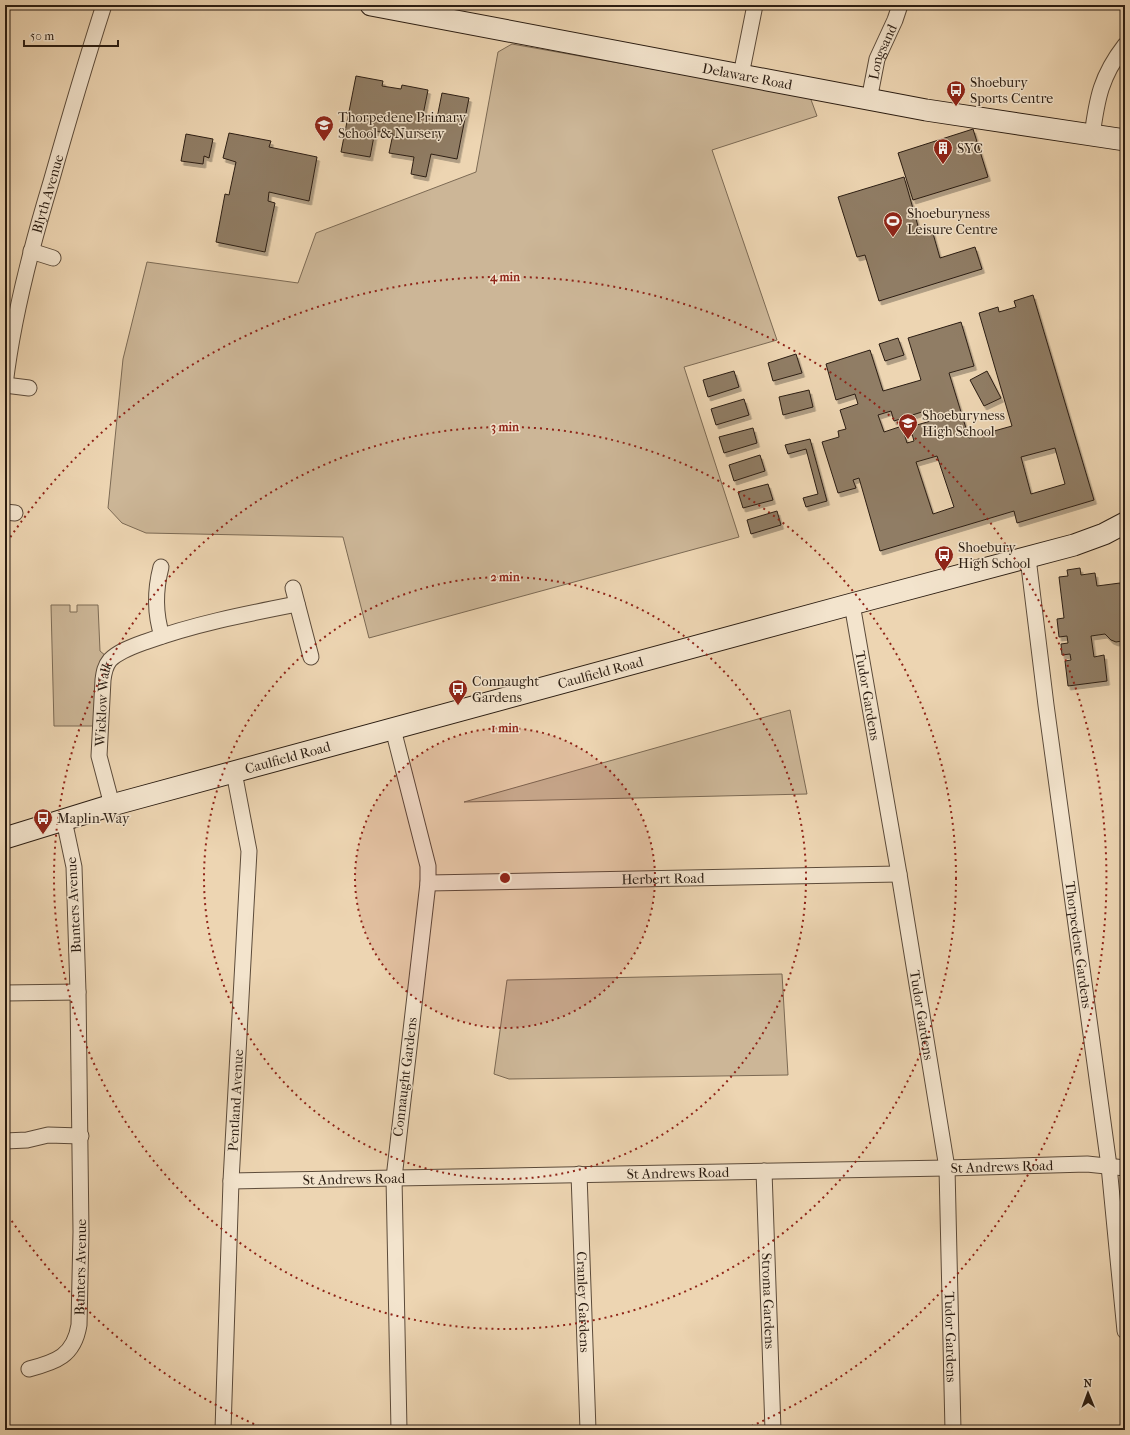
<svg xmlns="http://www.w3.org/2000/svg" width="1130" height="1435" viewBox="0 0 1130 1435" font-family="'IM FELL French Canon',serif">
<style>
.green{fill:#ccb697;stroke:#7c6a54}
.building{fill:#907d65;stroke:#2b1d12;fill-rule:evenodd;filter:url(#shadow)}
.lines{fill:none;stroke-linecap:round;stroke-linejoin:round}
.street-casing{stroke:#5c4b3a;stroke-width:17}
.secondary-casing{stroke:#2b1d12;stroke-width:23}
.street{stroke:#f3e4cd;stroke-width:15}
.secondary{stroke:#f3e4cd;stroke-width:21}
.ring{fill:none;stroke:#8f2418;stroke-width:2;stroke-dasharray:2 4}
.labels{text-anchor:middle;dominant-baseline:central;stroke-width:3;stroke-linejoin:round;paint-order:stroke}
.street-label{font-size:14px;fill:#2b1d12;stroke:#f3e4cd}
.poi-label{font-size:14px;fill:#2b1d12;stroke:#f3e4cd;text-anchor:start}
.centre{fill:#8f2418;stroke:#f3e4cd;stroke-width:2}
.ring-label{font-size:12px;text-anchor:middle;font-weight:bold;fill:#8f2418;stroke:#f3e4cd;stroke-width:3;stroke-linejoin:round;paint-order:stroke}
</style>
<defs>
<filter id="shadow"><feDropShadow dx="2.5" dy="4" stdDeviation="0" flood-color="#0004"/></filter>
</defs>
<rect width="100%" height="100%" fill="#edd5b2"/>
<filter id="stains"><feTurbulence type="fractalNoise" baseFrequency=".005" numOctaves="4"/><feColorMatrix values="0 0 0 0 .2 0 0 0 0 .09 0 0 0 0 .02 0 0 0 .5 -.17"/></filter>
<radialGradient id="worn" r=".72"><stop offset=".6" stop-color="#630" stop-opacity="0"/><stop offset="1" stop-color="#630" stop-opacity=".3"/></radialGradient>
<!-- green -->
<path class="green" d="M 512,44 L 810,97 L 817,116 L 712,150 L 777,340 L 684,367 L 739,537 L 369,638 L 343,537 L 146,533 L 122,523 L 108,508 L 123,359 L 147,262 L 298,283 L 316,233 L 476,172 L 498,52 Z
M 51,605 L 70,605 L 70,612 L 77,612 L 77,605 L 98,605 L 100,651 L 106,656 L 94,726 L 54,726 Z
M 790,710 L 807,794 L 464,802 Z
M 782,974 L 788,1075 L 509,1079 L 494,1074 L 507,980 Z"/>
<!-- building -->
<path class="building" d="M 356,76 L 383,81 L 382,86 L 401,89 L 402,85 L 428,90 L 423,115 L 437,118 L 442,93 L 469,98 L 457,159 L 431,154 L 426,177 L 411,174 L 414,157 L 389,153 L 393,134 L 375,131 L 370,157 L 341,152 Z
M 973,129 L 988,177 L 913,200 L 898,153 Z
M 229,133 L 271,141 L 269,147 L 317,157 L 309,201 L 269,192 L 268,201 L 275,203 L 265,252 L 216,242 L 225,194 L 229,195 L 236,162 L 223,158 Z
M 186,134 L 213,139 L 209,158 L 204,156 L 203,164 L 181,161 Z
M 904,177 L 920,233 L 932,230 L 940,258 L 975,247 L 982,269 L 879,301 L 865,255 L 857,257 L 838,197 Z
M 1033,295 L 1094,500 L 1017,523 L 1014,511 L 880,551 L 859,478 L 853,480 L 856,488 L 838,493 L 822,442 L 839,437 L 838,431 L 846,429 L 840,410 L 858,404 L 855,394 L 836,400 L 826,364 L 870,350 L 883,391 L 921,380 L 908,338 L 961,322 L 974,366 L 949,373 L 969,438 L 1012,426 L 979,313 L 998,307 L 999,312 L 1016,307 L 1014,301 ZM 931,409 L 934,420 L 910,427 L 914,441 L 907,443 L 902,426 L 884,432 L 878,415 L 891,411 L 894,421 ZM 1055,448 L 1065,484 L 1031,494 L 1021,457 ZM 937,456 L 954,507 L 933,514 L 916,462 Z
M 898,338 L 904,355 L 885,361 L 879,344 Z
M 796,354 L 802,373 L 773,381 L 768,363 Z
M 734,371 L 739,387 L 708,397 L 703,380 Z
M 987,371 L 1001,398 L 984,406 L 970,380 Z
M 809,390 L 813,407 L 783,415 L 779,397 Z
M 744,399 L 749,415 L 716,425 L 711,409 Z
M 753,428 L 757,443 L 724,453 L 719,437 Z
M 810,439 L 827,501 L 806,507 L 803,498 L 818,494 L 806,449 L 788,454 L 785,445 Z
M 760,455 L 765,471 L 734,481 L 729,465 Z
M 768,484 L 773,500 L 743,508 L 738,492 Z
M 777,511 L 781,525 L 751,534 L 747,520 Z
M 1080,568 L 1081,575 L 1095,573 L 1097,586 L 1120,583 L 1125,617 L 1125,638 L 1122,641 L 1116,642 L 1111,640 L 1105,634 L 1091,636 L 1094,657 L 1104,655 L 1107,681 L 1068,686 L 1065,661 L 1071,660 L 1070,654 L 1062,655 L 1061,644 L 1068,643 L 1067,636 L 1059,637 L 1057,619 L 1064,618 L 1059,577 L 1068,576 L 1067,570 Z"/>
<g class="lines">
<defs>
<g id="street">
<path d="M 741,75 L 755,5"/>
<path id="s1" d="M 869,100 L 877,59 L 895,20 L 900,5"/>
<path d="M 1092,136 C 1097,98 1101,76 1125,45"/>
<path d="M 31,251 L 53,258"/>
<path id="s2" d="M 5,385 C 13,316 31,248 51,182 C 68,122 85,64 104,5"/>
<path d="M 5,385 L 29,388"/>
<path d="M 5,512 L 15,513"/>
<path id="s3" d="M 1028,558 L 1046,705 L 1109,1166 L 1125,1331"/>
<path d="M 161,567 C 155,590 155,614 162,636"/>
<path d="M 293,588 L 311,657"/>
<path id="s4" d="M 852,604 L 899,874 L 947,1168 L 953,1430"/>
<path d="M 393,729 L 428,866 L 428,883 L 394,1178 L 399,1430"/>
<path id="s5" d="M 112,805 L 99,756 L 103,680 C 104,672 105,666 110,660 C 119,651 134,646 145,642 C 194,624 246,614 297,604"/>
<path id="s6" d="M 428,883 L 899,874"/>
<path d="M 5,993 L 78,992"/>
<path d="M 5,1141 L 27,1140 L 48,1135 L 81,1136"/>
<path id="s7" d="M 764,1171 L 773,1430"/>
<path id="s8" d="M 579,1174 L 588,1430"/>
<path id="s9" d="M 231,1181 L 947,1168 L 1087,1164 L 1125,1168"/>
<path id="s10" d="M 29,1369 C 56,1362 74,1356 79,1325 L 81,1232 L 78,992 L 74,867 L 64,820"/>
<path id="s11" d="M 223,1430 L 231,1181 L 249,851 L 234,772"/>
</g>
<g id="secondary">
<path id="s12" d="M 371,5 L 926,110 L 1125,140"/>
<path id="s13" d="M 5,838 L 112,805 L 852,604 L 1074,545 L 1104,534 L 1125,523"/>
</g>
</defs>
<!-- street casing -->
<use href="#street" class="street-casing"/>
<!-- secondary casing -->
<use href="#secondary" class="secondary-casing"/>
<!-- street -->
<use href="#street" class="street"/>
<!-- secondary -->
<use href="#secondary" class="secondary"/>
</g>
<!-- distance rings -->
<circle cx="505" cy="878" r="150" fill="#8f2418" fill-opacity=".12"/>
<g class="ring">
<circle cx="505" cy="878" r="150"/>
<circle cx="505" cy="878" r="301"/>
<circle cx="505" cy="878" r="451"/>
<path d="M265 1429A601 601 0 0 1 7 1214M7 542A601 601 0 1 1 745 1429"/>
</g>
<!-- icons -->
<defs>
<symbol id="bus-pin" viewBox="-11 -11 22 30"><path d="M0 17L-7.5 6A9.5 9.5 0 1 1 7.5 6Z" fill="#8f2418" stroke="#f3e4cd"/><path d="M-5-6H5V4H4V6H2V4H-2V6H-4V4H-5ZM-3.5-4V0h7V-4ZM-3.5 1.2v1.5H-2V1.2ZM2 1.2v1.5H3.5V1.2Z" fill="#fff"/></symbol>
<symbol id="school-pin" viewBox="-11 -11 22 30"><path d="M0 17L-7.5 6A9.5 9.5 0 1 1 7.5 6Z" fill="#8f2418" stroke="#f3e4cd"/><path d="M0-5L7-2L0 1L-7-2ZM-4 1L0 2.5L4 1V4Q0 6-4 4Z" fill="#fff"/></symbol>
<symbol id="building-pin" viewBox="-11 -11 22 30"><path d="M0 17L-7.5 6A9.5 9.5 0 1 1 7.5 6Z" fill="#8f2418" stroke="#f3e4cd"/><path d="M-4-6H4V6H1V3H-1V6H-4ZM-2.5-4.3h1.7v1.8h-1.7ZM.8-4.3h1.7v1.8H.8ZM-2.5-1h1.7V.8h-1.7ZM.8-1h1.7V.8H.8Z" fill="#fff"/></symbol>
<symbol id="stadium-pin" viewBox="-11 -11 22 30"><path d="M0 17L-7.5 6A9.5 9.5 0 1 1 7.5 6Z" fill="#8f2418" stroke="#f3e4cd"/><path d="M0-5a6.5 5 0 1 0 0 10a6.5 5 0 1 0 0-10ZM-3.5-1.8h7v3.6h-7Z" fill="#fff"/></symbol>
</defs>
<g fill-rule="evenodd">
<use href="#bus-pin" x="945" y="79" width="22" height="30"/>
<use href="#school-pin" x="313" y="114" width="22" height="30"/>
<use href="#building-pin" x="932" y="137" width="22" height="30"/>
<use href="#stadium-pin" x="882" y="210" width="22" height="30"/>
<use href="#school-pin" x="897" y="412" width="22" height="30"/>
<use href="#bus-pin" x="933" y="544" width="22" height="30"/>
<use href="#bus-pin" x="447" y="678" width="22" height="30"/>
<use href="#bus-pin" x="32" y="807" width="22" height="30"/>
</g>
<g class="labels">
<!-- street labels -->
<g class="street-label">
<text stroke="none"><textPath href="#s1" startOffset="50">Longsand</textPath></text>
<text stroke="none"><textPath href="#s12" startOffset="383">Delaware Road</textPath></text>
<text stroke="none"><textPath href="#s2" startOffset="196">Blyth Avenue</textPath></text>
<text stroke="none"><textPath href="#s13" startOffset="618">Caulfield Road</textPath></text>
<text stroke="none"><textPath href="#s4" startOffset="93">Tudor Gardens</textPath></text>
<text stroke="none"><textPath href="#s5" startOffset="103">Wicklow Walk</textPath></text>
<text stroke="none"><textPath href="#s13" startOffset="294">Caulfield Road</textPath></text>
<text stroke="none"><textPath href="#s6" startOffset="235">Herbert Road</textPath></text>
<text transform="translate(74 905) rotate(-93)">Bunters Avenue</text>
<text stroke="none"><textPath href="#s3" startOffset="390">Thorpedene Gardens</textPath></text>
<text stroke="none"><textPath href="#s4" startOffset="417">Tudor Gardens</textPath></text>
<text transform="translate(405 1077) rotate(-83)">Connaught Gardens</text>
<text stroke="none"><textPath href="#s11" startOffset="330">Pentland Avenue</textPath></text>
<text stroke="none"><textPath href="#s9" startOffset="771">St Andrews Road</textPath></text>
<text stroke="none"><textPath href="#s9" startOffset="447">St Andrews Road</textPath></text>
<text stroke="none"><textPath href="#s9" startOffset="123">St Andrews Road</textPath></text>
<text stroke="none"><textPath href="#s10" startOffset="130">Bunters Avenue</textPath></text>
<text stroke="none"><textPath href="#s7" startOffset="130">Stroma Gardens</textPath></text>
<text stroke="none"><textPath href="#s8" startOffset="128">Cranley Gardens</textPath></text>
<text stroke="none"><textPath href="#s4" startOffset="741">Tudor Gardens</textPath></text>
</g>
<!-- poi labels -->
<g class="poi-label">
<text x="970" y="82">Shoebury<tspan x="970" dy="16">Sports Centre</tspan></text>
<text x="338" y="117">Thorpedene Primary<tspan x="338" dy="16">School &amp; Nursery</tspan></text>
<text x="957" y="148">SYC</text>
<text x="907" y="213">Shoeburyness<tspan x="907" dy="16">Leisure Centre</tspan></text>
<text x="922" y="415">Shoeburyness<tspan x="922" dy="16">High School</tspan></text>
<text x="958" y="547">Shoebury<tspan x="958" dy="16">High School</tspan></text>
<text x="472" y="681">Connaught<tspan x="472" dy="16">Gardens</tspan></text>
<text x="57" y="818">Maplin Way</text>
</g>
</g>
<circle cx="505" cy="878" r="6" class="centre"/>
<g class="ring-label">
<text x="505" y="281">4 min</text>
<text x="505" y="431">3 min</text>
<text x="505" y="581">2 min</text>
<text x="505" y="732">1 min</text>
</g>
<!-- margin -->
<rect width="1130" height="1435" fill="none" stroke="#edd5b2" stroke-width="20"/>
<rect x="6" y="6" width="1118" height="1423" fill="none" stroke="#2b1d12" stroke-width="2"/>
<rect x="10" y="10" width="1110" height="1415" fill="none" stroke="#2b1d12"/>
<!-- north arrow -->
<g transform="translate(1088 1393) rotate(359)" stroke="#f3e4cd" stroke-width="3" paint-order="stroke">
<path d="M0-3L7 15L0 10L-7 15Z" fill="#2b1d12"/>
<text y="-6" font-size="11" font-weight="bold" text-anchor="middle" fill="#2b1d12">N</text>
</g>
<!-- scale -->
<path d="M24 40v6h94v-6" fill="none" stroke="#2b1d12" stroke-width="2"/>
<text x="30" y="40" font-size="12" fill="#2b1d12" stroke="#f3e4cd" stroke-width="3" paint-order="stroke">50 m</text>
<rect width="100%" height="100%" filter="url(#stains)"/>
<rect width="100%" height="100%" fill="url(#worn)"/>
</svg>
